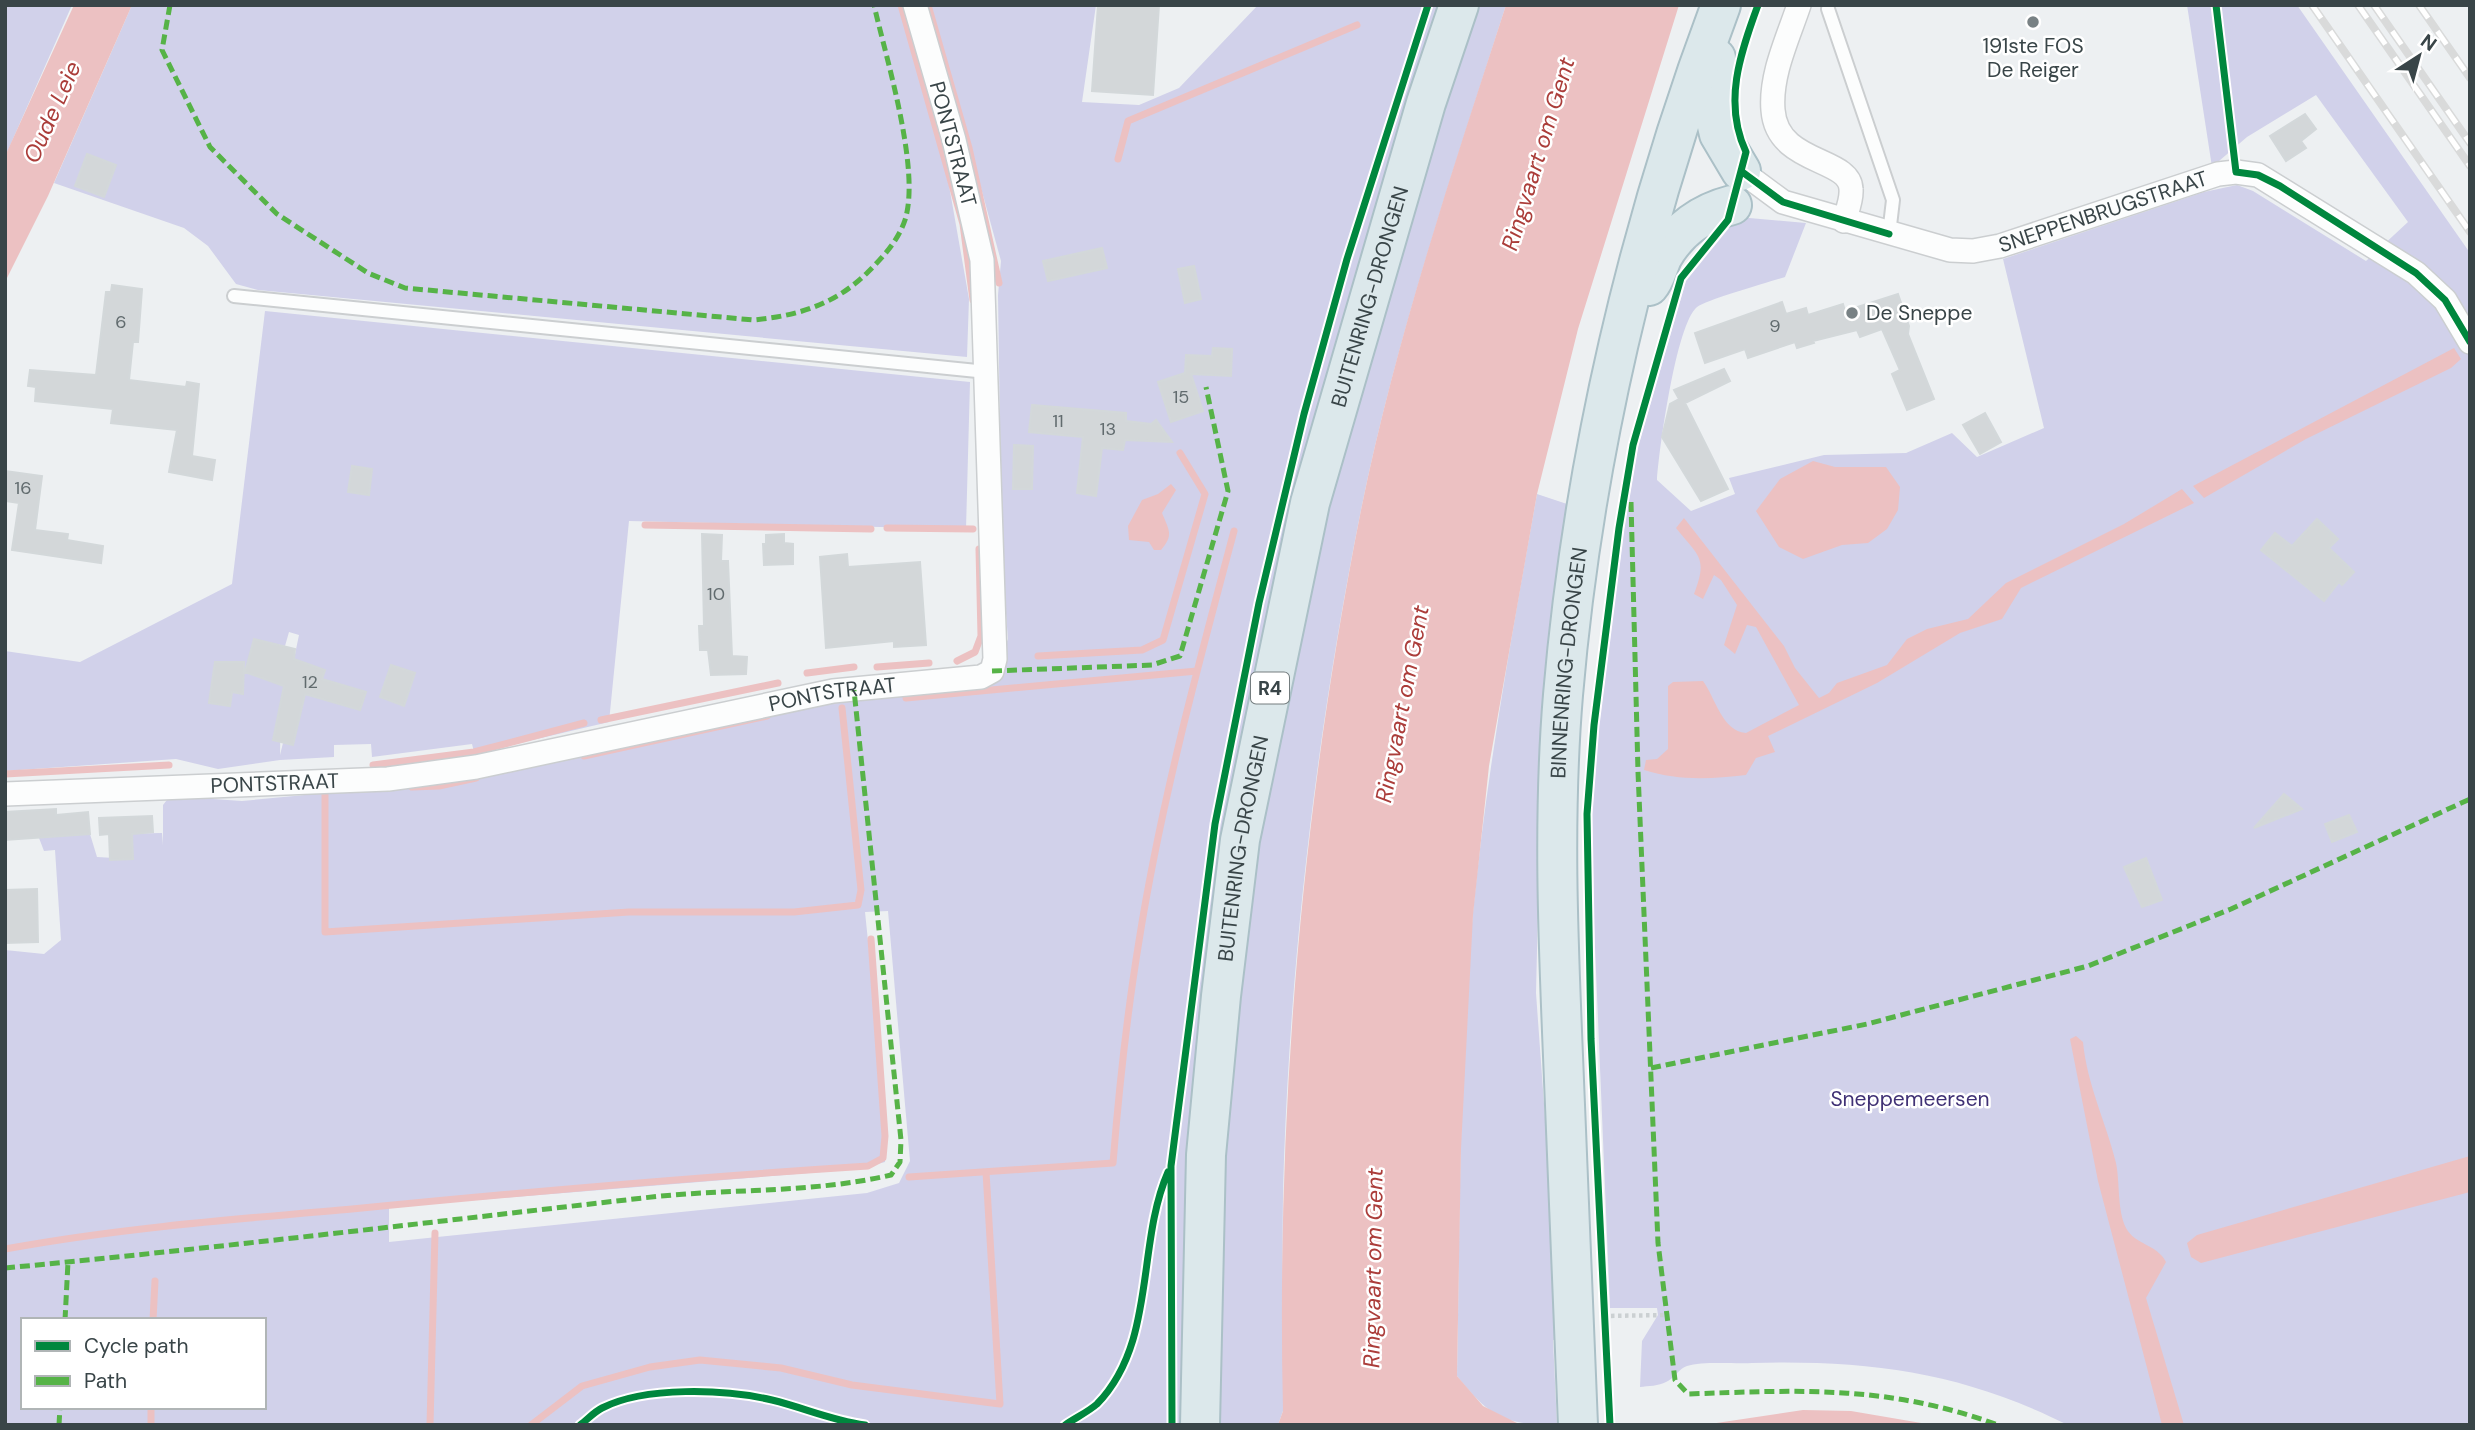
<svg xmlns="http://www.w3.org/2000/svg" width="2475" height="1430" viewBox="0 0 2475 1430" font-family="'DM Sans',sans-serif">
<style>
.green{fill:#d1d1ea;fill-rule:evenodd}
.water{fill:#ecc1c2}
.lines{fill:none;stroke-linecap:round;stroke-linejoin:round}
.stream{stroke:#ecc1c2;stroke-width:7}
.building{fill:#d3d7d9;stroke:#d3d8da;stroke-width:2}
.lane-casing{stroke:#cbced0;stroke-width:16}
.street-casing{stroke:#cbced0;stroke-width:26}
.highway-casing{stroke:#abc0c7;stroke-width:42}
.path{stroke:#cbd0d2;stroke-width:4.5;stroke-dasharray:3.5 3.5;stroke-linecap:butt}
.lane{stroke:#fcfdfd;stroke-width:12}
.street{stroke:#fcfdfd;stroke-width:23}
.highway{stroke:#dce8eb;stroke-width:38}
.rail-casing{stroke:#d9dada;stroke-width:8}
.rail{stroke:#fff;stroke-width:5;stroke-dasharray:16;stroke-linecap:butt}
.quiet{stroke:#56b347;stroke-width:5;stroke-dasharray:10 5;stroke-linecap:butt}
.cycleway-casing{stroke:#fff;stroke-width:11}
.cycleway{stroke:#00873e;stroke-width:7}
.poi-dot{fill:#788184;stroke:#fff;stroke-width:2.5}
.labels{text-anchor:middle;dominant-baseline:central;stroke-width:5;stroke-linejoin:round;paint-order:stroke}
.number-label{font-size:18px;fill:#616b6e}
.shield{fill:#fff;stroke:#747d7f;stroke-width:2}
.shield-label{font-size:19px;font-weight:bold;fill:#394548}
.poi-label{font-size:21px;fill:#394548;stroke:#fff}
.street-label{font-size:21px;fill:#394548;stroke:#fff}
.park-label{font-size:21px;fill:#403175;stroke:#fff}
.water-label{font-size:23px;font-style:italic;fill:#ab3d3a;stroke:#fff}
</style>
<rect width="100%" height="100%" fill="#edf0f2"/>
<!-- green -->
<path class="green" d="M 5,5 L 72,5 L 5,157 Z
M 132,5 L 902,5 L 947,174 L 969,299 L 967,357 L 258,290 L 236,284 L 208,246 L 184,228 L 54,183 Z
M 931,5 L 1096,5 L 1082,102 L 1139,105 L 1179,88 L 1258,5 L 1506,5 C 1453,172 1396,338 1361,510 C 1318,724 1292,941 1284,1159 C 1281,1243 1284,1327 1283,1411 L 1278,1425 L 5,1425 L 5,950 L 44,954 L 61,940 L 55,850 L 44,851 L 39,838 L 90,834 L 97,857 L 132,859 L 132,841 L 109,842 L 109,834 L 162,833 L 163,845 L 163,805 L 170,796 L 242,801 L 454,781 L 813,706 L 992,681 L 1008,639 L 1002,563 L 998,295 L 1001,261 ZM 888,911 L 910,1161 L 899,1183 L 867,1193 L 389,1242 L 389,1207 L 859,1169 L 885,1162 L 885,1105 L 865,912 ZM 23,1320 L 264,1320 L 264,1407 L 23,1407 Z
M 2187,5 L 2297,5 L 2470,253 L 2470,1425 L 2068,1425 C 1961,1372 1870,1360 1752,1363 C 1735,1364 1702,1361 1687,1366 C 1679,1368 1674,1379 1666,1382 C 1659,1386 1648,1386 1640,1387 L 1642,1341 L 1658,1315 L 1657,1308 L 1610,1308 L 1594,923 L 1592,815 L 1599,726 L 1624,529 L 1638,447 L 1686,281 L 1738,217 L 1806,223 L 1785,277 C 1769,282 1706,300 1697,307 C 1676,324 1659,450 1657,480 L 1691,511 L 1735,494 L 1729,478 L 1824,455 L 1906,453 L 1952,433 L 1977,457 L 2044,428 L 2003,259 L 2204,192 L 2237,185 L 2253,191 L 2366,261 L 2408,222 L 2316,95 L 2247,137 L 2212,167 Z
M 265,311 L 970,382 L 966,529 L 629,521 L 609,722 L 482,752 L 474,752 L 472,744 L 372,757 L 371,744 L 334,745 L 334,757 L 280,760 L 218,769 L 176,759 L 5,771 L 5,651 L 80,662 L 232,584 ZM 289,632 L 299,635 L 294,659 L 324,670 L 322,679 L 366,692 L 360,710 L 314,697 L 250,652 L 254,639 L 285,646 ZM 391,665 L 415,674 L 404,706 L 380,697 ZM 281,703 L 302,708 L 293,744 L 283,743 L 280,755 Z
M 1537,494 L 1573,506 L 1542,736 L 1536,993 L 1561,1339 L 1553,1340 L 1557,1425 C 1504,1425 1490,1417 1457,1376 C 1460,1223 1459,1064 1473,912 C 1487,771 1512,633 1537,494 Z"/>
<!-- water -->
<path class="water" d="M 74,5 L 132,5 L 48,196 L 5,282 L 5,156 Z
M 1506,5 L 1679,5 L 1578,329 L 1537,494 L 1489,766 L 1473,915 L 1461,1149 L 1457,1376 L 1483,1406 L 1521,1425 L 1278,1425 L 1283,1411 C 1276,1109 1302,806 1361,510 C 1396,338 1452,172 1506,5 Z
M 2454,348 L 2461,359 L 2451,368 L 2306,439 L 2204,498 L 2193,486 Z
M 1813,461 L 1835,467 L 1886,467 L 1900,487 L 1898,510 L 1887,529 L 1868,543 L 1842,545 L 1803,559 L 1779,547 L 1756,511 L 1780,479 Z
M 1171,484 L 1176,490 L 1162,513 C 1169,530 1174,535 1161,550 L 1154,550 L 1149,542 L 1129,540 L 1128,526 L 1142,500 L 1158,494 Z
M 2182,489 L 2194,503 L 2021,588 L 2002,619 L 1960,633 L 1877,683 L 1768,736 L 1775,752 L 1756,758 L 1746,775 C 1711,779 1678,781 1644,770 L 1646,760 L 1657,759 L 1668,749 L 1668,686 L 1673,682 L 1703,681 C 1716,699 1722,731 1746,733 L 1799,705 L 1756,627 L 1747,625 L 1735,654 L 1724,645 L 1737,605 L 1721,580 L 1714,575 L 1703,599 L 1694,594 C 1708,557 1699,557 1676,528 L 1684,518 L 1784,646 L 1795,668 L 1819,698 L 1829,693 L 1837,683 L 1887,665 L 1907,639 L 1927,629 L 1968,619 L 2006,583 L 2124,524 Z
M 2076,1036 L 2083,1042 C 2087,1085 2106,1122 2116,1163 C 2120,1182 2117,1210 2126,1228 C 2135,1245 2157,1244 2166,1262 L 2146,1298 L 2184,1425 L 2162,1425 L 2098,1181 L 2070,1039 Z
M 2470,1156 L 2470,1192 L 2201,1263 L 2191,1257 L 2187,1243 L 2197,1235 Z
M 1803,1410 L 1851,1411 L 1933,1425 L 1703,1425 Z"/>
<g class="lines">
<!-- stream -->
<path class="stream" d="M 901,5 L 963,224 L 973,300
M 928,5 L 969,148 L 999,283
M 1118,159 L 1128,121 L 1357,25
M 645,525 L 871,529
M 887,528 L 973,529
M 1038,656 L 1142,650 L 1163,640 L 1205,494 L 1180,453
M 957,661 L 975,652 L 981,636 L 979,549
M 877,667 L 929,663
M 807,673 L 854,667
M 906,698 L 1197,671
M 601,720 L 778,683
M 584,756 L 767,716
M 373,765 L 474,752 L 584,723
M 5,774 L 169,765
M 412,787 L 439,786 L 476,778
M 325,790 L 325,932 L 629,912 L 794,912 L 858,905 L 861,890 L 842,708
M 909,1177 L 1113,1163 C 1119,1088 1127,1014 1139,941 C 1161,802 1198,666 1234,531
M 5,1249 C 119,1228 236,1219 352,1209 C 524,1192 696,1177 868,1166 L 883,1158 L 885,1136 L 871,939
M 153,1320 L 155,1281
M 151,1425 L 151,1407
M 430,1425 L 435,1233
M 531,1425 L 582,1386 L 650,1367 L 700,1360 L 781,1368 L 852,1385 L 1000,1404 L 986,1172"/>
</g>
<!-- building -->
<path class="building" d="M 1098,5 L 1159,5 L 1153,95 L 1092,91 Z
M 2305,114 L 2316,129 L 2301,141 L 2306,148 L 2286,161 L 2270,136 Z
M 87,154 L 116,165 L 104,197 L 75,186 Z
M 1102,248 L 1107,268 L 1048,281 L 1043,261 Z
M 1194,266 L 1201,299 L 1185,303 L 1178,269 Z
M 112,285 L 142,289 L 138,342 L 133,342 L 129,380 L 186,387 L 187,382 L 199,384 L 192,456 L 215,460 L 212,480 L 169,472 L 177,430 L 111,423 L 113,409 L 35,401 L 36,387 L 28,386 L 30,370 L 96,375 L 106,292 L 111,292 Z
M 1898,294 L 1909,326 L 1908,334 L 1934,399 L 1907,410 L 1892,374 L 1900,370 L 1882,329 L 1860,337 L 1857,330 L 1813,341 L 1814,343 L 1797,348 L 1795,342 L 1748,358 L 1745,349 L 1705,363 L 1695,333 L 1782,302 L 1786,314 L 1806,308 L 1808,315 L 1843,304 L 1845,311 Z
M 1213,348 L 1232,349 L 1231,376 L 1191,374 L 1203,411 L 1171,422 L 1158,382 L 1185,373 L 1186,355 L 1212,356 Z
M 1724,369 L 1730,381 L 1685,403 L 1728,489 L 1701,501 L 1662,437 L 1670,404 L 1679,399 L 1674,390 Z
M 1032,405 L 1126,413 L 1126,421 L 1151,424 L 1156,420 L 1172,442 L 1125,440 L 1123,450 L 1102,448 L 1096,496 L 1077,493 L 1083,437 L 1029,432 Z
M 1985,413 L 2001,442 L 1980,454 L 1963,425 Z
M 1014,445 L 1033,446 L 1032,489 L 1013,489 Z
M 352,466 L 372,469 L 369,495 L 348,492 Z
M 5,471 L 42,476 L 35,530 L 68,534 L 67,540 L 103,546 L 101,563 L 12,550 L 19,503 L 5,501 Z
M 2317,519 L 2338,539 L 2329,548 L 2354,572 L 2342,585 L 2339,582 L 2324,601 L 2261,550 L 2275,533 L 2292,546 Z
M 702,534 L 722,535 L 721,561 L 728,561 L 732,656 L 747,657 L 746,674 L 711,675 L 708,650 L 700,650 L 699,626 L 704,626 Z
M 784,534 L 784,543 L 793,544 L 793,564 L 764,565 L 763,544 L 766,544 L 766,535 Z
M 847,554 L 848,567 L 920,562 L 926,645 L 894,647 L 894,641 L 826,648 L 820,557 Z
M 254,639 L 295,649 L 294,659 L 325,670 L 322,679 L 366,692 L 360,710 L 305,694 L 293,745 L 273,740 L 284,686 L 245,672 Z
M 215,662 L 244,662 L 243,694 L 232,692 L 230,706 L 209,703 Z
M 391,665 L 415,673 L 404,706 L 380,697 Z
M 2284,794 L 2302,809 L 2254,828 Z
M 56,809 L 56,815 L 88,812 L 90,834 L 5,840 L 5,812 Z
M 2349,815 L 2357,832 L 2332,842 L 2325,824 Z
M 152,816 L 153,832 L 132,834 L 133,859 L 110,860 L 109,834 L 100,835 L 99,818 Z
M 2146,858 L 2162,900 L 2142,907 L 2124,867 Z
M 37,889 L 38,942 L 5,943 L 5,890 Z"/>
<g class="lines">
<defs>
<path id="lane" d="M 1828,9 L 1893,200 L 1889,234
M 234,296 L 987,372"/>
<g id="street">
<path d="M 1799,5 C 1788,38 1770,75 1773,110 C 1777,165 1850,157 1851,189 C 1852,200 1847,211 1844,221"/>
<path id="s1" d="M 1741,171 L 1783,202 L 1950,250 L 1973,251 L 2000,246 L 2218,174 L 2236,172 L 2258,175 L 2416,273 L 2445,300 L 2470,342"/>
<path id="s2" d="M 5,794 L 388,779 L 476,767 L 833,691 L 981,677 L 992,671 L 995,659 L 982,260 L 954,140 L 915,5"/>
</g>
<g id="highway">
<path d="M 1716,58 L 1714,113 L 1719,134 L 1741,171"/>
<path d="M 1649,286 C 1656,278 1658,266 1663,256 C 1679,229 1701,213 1732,205"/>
<path id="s3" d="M 1200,1425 L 1206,1155 L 1221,996 L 1240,840 L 1310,503 L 1426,103 L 1459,5"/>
<path id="s4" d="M 1578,1425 C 1573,1302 1568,1179 1563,1056 C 1558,936 1553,815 1563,695 C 1583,461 1638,225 1721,5"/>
</g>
</defs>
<!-- lane casing -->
<use href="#lane" class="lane-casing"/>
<!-- street casing -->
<use href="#street" class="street-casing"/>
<!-- highway casing -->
<use href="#highway" class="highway-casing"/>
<!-- path -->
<path class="path" d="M 1604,1316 L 1668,1315"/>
<!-- lane -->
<use href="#lane" class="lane"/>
<!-- street -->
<use href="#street" class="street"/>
<!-- highway -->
<use href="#highway" class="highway"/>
<defs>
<path id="rail" d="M 2312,5 L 2470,232
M 2358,5 L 2470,166
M 2374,5 L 2470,143
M 2419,5 L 2470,78"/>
</defs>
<!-- rail casing -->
<use href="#rail" class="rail-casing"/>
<!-- rail -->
<use href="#rail" class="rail"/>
<!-- quiet -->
<path class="quiet" d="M 170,5 L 162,50 L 210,147 L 277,214 L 368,273 L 405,288 L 753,320 C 798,316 836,304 868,272 C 883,257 898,241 905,220 C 921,170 886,58 874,5
M 1631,502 L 1638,772 L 1658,1243 L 1675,1380 L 1688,1394 C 1801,1390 1889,1385 1998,1425
M 992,671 L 1152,665 L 1180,656 L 1228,491 L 1206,387
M 1651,1068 L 1867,1024 L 2088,966 L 2231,909 L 2470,799
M 5,1268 C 218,1248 431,1222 643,1198 C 725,1188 810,1194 891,1175 L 900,1162 L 901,1140 L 854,690
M 65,1320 L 68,1262
M 59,1425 L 60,1407"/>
<defs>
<path id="cycleway" d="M 2216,5 L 2236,172 L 2258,175 L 2280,186 L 2416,273 L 2445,300 L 2470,342
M 1741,171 L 1783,202 L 1889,234
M 580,1425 C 587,1420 594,1412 602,1408 C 645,1386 725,1389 772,1400 C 805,1408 830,1420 865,1425
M 1065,1425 C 1075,1418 1088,1412 1097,1404 C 1157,1342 1136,1245 1168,1172
M 1172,1425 L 1171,1166 L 1215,824 L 1259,603 L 1304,414 L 1347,259 L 1428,5
M 1610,1425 L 1591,1039 L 1587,814 L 1594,725 L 1619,528 L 1633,445 L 1681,278 L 1728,220 L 1746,152 C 1723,103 1740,54 1758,5"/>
</defs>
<!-- cycleway casing -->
<use href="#cycleway" class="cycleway-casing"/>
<!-- cycleway -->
<use href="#cycleway" class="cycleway"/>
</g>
<!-- markers -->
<g class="poi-dot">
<circle cx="2033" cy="22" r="7"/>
<circle cx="1852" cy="313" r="7"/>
</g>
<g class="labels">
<!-- number labels -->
<g class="number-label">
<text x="121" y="322">6</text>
<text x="1775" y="326">9</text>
<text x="1181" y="397">15</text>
<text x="1058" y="421">11</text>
<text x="1108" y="429">13</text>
<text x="23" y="488">16</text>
<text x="716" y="594">10</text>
<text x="310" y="682">12</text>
</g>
<!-- shield labels -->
<rect class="shield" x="1251" y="672.5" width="38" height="31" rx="5"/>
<g class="shield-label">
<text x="1270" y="688">R4</text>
</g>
<!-- poi labels -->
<g class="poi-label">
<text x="2033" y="46">191ste FOS<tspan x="2033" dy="24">De Reiger</tspan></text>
<text x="1866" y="313" text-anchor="start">De Sneppe</text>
</g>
<!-- street labels -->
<g class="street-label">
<text transform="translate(953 144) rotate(75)">PONTSTRAAT</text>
<text stroke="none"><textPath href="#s1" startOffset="385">SNEPPENBRUGSTRAAT</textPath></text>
<text stroke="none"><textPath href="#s3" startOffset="1146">BUITENRING-DRONGEN</textPath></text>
<text stroke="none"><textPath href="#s4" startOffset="763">BINNENRING-DRONGEN</textPath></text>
<text stroke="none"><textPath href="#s2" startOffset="836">PONTSTRAAT</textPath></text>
<text stroke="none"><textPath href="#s2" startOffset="270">PONTSTRAAT</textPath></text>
<text stroke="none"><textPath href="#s3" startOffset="579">BUITENRING-DRONGEN</textPath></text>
</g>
<!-- park labels -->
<g class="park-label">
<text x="1910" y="1099">Sneppemeersen</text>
</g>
<!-- water labels -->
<g class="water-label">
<text transform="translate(52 112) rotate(-66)">Oude Leie</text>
<text transform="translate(1538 154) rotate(-73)">Ringvaart om Gent</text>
<text transform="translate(1402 704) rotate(-79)">Ringvaart om Gent</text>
<text transform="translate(1373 1268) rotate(-89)">Ringvaart om Gent</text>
</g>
</g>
<!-- border -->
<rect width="2475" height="1430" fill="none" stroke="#394548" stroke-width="14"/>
<!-- legend -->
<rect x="21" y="1318" width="245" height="91" fill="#ffffff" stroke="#b0b5b6" stroke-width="2"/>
<rect x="35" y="1341" width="35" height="10" fill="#00873e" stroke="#b0b5b6" stroke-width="2"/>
<text x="84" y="1353" font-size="21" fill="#394548">Cycle path</text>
<rect x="35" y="1376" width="35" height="10" fill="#56b347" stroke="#b0b5b6" stroke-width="2"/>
<text x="84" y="1388" font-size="21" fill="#394548">Path</text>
<!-- north arrow -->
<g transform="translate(2419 56) rotate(36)" stroke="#ffffff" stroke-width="5" paint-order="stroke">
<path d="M0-5L12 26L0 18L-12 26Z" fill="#394548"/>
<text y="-10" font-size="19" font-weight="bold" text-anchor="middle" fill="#394548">N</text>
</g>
</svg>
